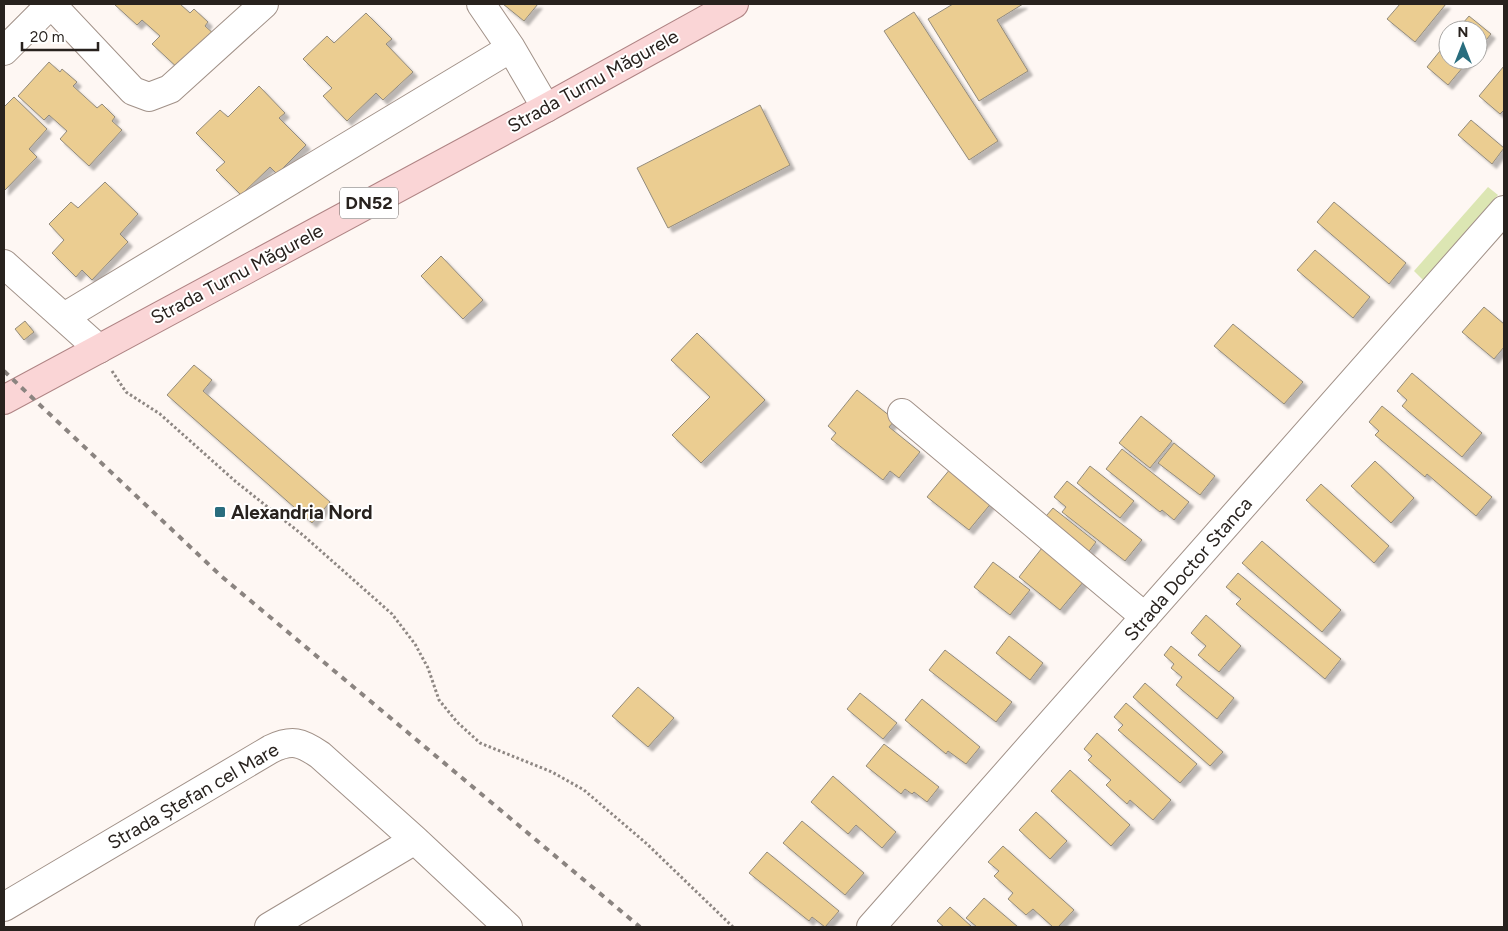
<svg xmlns="http://www.w3.org/2000/svg" width="1508" height="931" viewBox="0 0 1508 931" font-family="Figtree,sans-serif">
<style>
.green{fill:#dce6b3}
.building{fill:#ebcd91;stroke:#938b7c;filter:url(#shadow)}
.lines{fill:none;stroke-linecap:round;stroke-linejoin:round}
.minor-casing{stroke:#a19188;stroke-width:30}
.major-casing{stroke:#af8484;stroke-width:30}
.path{stroke:#8e8783;stroke-width:3;stroke-dasharray:2.5 2.5;stroke-linecap:butt}
.minor{stroke:#fff;stroke-width:28}
.major{stroke:#fad5d6;stroke-width:28}
.rail{stroke:#8b8480;stroke-width:4;stroke-dasharray:6 6;stroke-linecap:butt}
.poi-dot{fill:#296d7e;stroke:#fff;stroke-width:2}
.labels{text-anchor:middle;dominant-baseline:central;stroke-width:4;stroke-linejoin:round;paint-order:stroke}
.shield{fill:#fff;stroke:#686462;stroke-width:1}
.shield-label{font-size:18px;font-weight:bold;fill:#28221e}
.street-label{font-size:19px;fill:#28221e;stroke:#fff}
.poi-label{font-size:19px;font-weight:bold;fill:#28221e;stroke:#fff;text-anchor:start}
</style>
<defs>
<filter id="shadow"><feDropShadow dx="4.5" dy="4.5" stdDeviation="1" flood-color="#0004"/></filter>
</defs>
<rect width="100%" height="100%" fill="#fef7f3"/>
<!-- green -->
<path class="green" d="M 1488,187 L 1498,195 L 1423,280 L 1414,271 Z"/>
<!-- building -->
<path class="building" d="M 114,4 L 180,4 L 190,13 L 194,9 L 208,22 L 205,26 L 215,35 L 181,71 L 152,44 L 160,36 L 142,20 L 137,25 Z
M 503,4 L 538,4 L 524,21 Z
M 953,4 L 1023,4 L 997,20 L 1028,71 L 979,101 L 928,19 Z
M 1400,4 L 1446,4 L 1415,42 L 1387,19 Z
M 914,12 L 998,141 L 969,160 L 884,31 Z
M 366,13 L 392,39 L 386,44 L 413,72 L 383,100 L 376,93 L 347,121 L 323,96 L 332,88 L 303,59 L 327,36 L 334,43 Z
M 1469,16 L 1491,34 L 1478,50 L 1478,30 L 1457,30 Z
M 1448,41 L 1448,60 L 1469,60 L 1448,85 L 1427,67 Z
M 49,62 L 60,72 L 62,69 L 77,82 L 73,86 L 97,108 L 102,104 L 115,117 L 112,121 L 122,130 L 89,166 L 60,139 L 67,131 L 49,115 L 44,120 L 18,96 Z
M 1504,66 L 1504,110 L 1500,114 L 1479,96 Z
M 259,86 L 285,113 L 279,118 L 306,145 L 277,174 L 270,167 L 241,195 L 216,170 L 225,162 L 196,133 L 220,110 L 228,117 Z
M 14,97 L 47,129 L 29,149 L 37,157 L 4,191 L 4,107 Z
M 760,105 L 790,165 L 668,228 L 637,168 Z
M 1471,120 L 1504,148 L 1492,164 L 1458,135 Z
M 105,182 L 138,214 L 120,234 L 128,242 L 92,280 L 82,270 L 76,277 L 52,253 L 64,240 L 49,224 L 71,202 L 78,208 Z
M 1334,202 L 1406,263 L 1389,284 L 1317,222 Z
M 1315,250 L 1370,297 L 1353,318 L 1297,270 Z
M 441,256 L 483,300 L 463,319 L 421,276 Z
M 1484,307 L 1504,324 L 1504,347 L 1494,359 L 1462,332 Z
M 25,321 L 34,332 L 24,340 L 15,329 Z
M 1233,324 L 1303,382 L 1284,404 L 1214,346 Z
M 697,333 L 765,400 L 701,463 L 672,435 L 710,397 L 671,360 Z
M 194,365 L 212,380 L 203,391 L 330,502 L 312,523 L 167,395 Z
M 1412,373 L 1482,433 L 1462,457 L 1402,406 L 1407,400 L 1397,391 Z
M 857,390 L 895,420 L 889,427 L 920,452 L 899,478 L 890,471 L 883,480 L 831,439 L 836,433 L 828,426 Z
M 1382,406 L 1492,497 L 1476,516 L 1427,474 L 1425,477 L 1375,435 L 1379,431 L 1369,422 Z
M 1141,416 L 1172,441 L 1150,468 L 1119,443 Z
M 1174,443 L 1215,476 L 1200,495 L 1158,463 Z
M 1122,449 L 1189,502 L 1174,520 L 1162,510 L 1160,512 L 1106,469 Z
M 1375,461 L 1414,498 L 1391,523 L 1351,486 Z
M 1090,466 L 1134,501 L 1120,518 L 1077,483 Z
M 951,468 L 993,501 L 969,530 L 927,497 Z
M 1067,481 L 1142,540 L 1125,561 L 1062,512 L 1066,507 L 1054,497 Z
M 1321,484 L 1389,546 L 1374,563 L 1306,500 Z
M 1053,508 L 1096,542 L 1084,558 L 1040,523 Z
M 1262,541 L 1341,610 L 1322,632 L 1242,563 Z
M 1042,548 L 1084,581 L 1060,610 L 1019,577 Z
M 993,562 L 1030,590 L 1010,615 L 974,587 Z
M 1238,573 L 1341,659 L 1325,679 L 1236,604 L 1241,599 L 1226,587 Z
M 1206,615 L 1241,646 L 1219,672 L 1198,655 L 1206,646 L 1191,633 Z
M 1009,636 L 1043,663 L 1030,680 L 996,653 Z
M 1171,646 L 1234,698 L 1217,719 L 1176,685 L 1182,677 L 1171,668 L 1174,664 L 1164,655 Z
M 945,650 L 1012,702 L 996,722 L 929,670 Z
M 1145,683 L 1223,752 L 1210,766 L 1133,697 Z
M 638,687 L 674,718 L 648,747 L 612,716 Z
M 860,693 L 897,723 L 883,739 L 847,709 Z
M 922,699 L 980,747 L 966,764 L 948,751 L 946,754 L 905,720 Z
M 1126,703 L 1197,764 L 1180,783 L 1118,730 L 1123,725 L 1114,717 Z
M 1097,733 L 1171,800 L 1153,820 L 1130,800 L 1127,804 L 1106,785 L 1111,780 L 1088,760 L 1092,756 L 1084,749 Z
M 884,744 L 939,787 L 927,802 L 914,792 L 912,794 L 905,789 L 901,794 L 866,766 Z
M 1070,770 L 1130,825 L 1111,846 L 1051,791 Z
M 833,776 L 896,832 L 882,848 L 856,825 L 848,834 L 811,802 Z
M 1036,812 L 1067,841 L 1050,859 L 1019,830 Z
M 802,821 L 864,873 L 845,895 L 783,843 Z
M 1003,846 L 1074,910 L 1058,927 L 1053,927 L 1033,909 L 1026,915 L 1008,899 L 1013,893 L 994,876 L 999,871 L 988,862 Z
M 767,852 L 839,911 L 825,927 L 812,917 L 809,921 L 749,873 Z
M 984,898 L 1018,927 L 977,927 L 966,918 Z
M 950,907 L 972,927 L 944,927 L 937,921 Z"/>
<g class="lines">
<defs>
<path id="minor" d="M 481,4 L 511,48 L 546,108
M 4,51 L 51,4 L 133,91 L 149,97 L 170,89 L 264,4
M 4,264 L 99,349
M 64,317 L 511,48
M 902,413 L 1145,617
M 4,907 L 271,749 C 292,739 301,742 320,755 L 415,840 L 508,927
M 269,927 L 415,840
M 871,927 L 1504,210"/>
<path id="major" d="M 4,400 L 546,108 L 734,4"/>
</defs>
<!-- minor casing -->
<use href="#minor" class="minor-casing"/>
<!-- major casing -->
<use href="#major" class="major-casing"/>
<!-- path -->
<path class="path" d="M 112,371 L 126,392 L 160,414 L 235,481 L 304,536 L 392,614 L 415,644 L 428,668 L 439,700 L 457,722 L 480,743 L 552,772 L 584,790 L 647,844 L 733,927"/>
<!-- minor -->
<use href="#minor" class="minor"/>
<!-- major -->
<use href="#major" class="major"/>
<!-- rail -->
<path class="rail" d="M 4,371 L 221,576 L 640,927"/>
</g>
<!-- markers -->
<rect class="poi-dot" x="214" y="506" width="12" height="12" rx="2.5"/>
<g class="labels">
<!-- shield labels -->
<rect class="shield" x="340" y="187.5" width="58" height="31" rx="4"/>
<g class="shield-label">
<text x="369" y="203">DN52</text>
</g>
<!-- street labels -->
<g class="street-label">
<text transform="translate(593 81) rotate(-29)">Strada Turnu Măgurele</text>
<text transform="translate(237 274) rotate(-28)">Strada Turnu Măgurele</text>
<text transform="translate(1188 569) rotate(-49)">Strada Doctor Stanca</text>
<text transform="translate(193 796) rotate(-30)">Strada Ștefan cel Mare</text>
</g>
<!-- poi labels -->
<g class="poi-label">
<text x="231" y="512">Alexandria Nord</text>
</g>
</g>
<!-- border -->
<rect width="1508" height="931" fill="none" stroke="#28221e" stroke-width="10"/>
<!-- north arrow -->
<g transform="translate(1463 45)"><circle r="24" fill="#ffffff" stroke="#a9a7a5"/>
<path d="M0-4L9 19L0 12L-9 19Z" fill="#296d7e"/>
<text y="-8" font-size="14" font-weight="bold" text-anchor="middle" fill="#28221e">N</text>
</g>
<!-- scale -->
<path d="M22 42v8h76v-8" fill="none" stroke="#28221e" stroke-width="2.5"/>
<text x="30" y="42" font-size="15" fill="#28221e" stroke="#ffffff" stroke-width="4" paint-order="stroke">20 m</text>
</svg>
